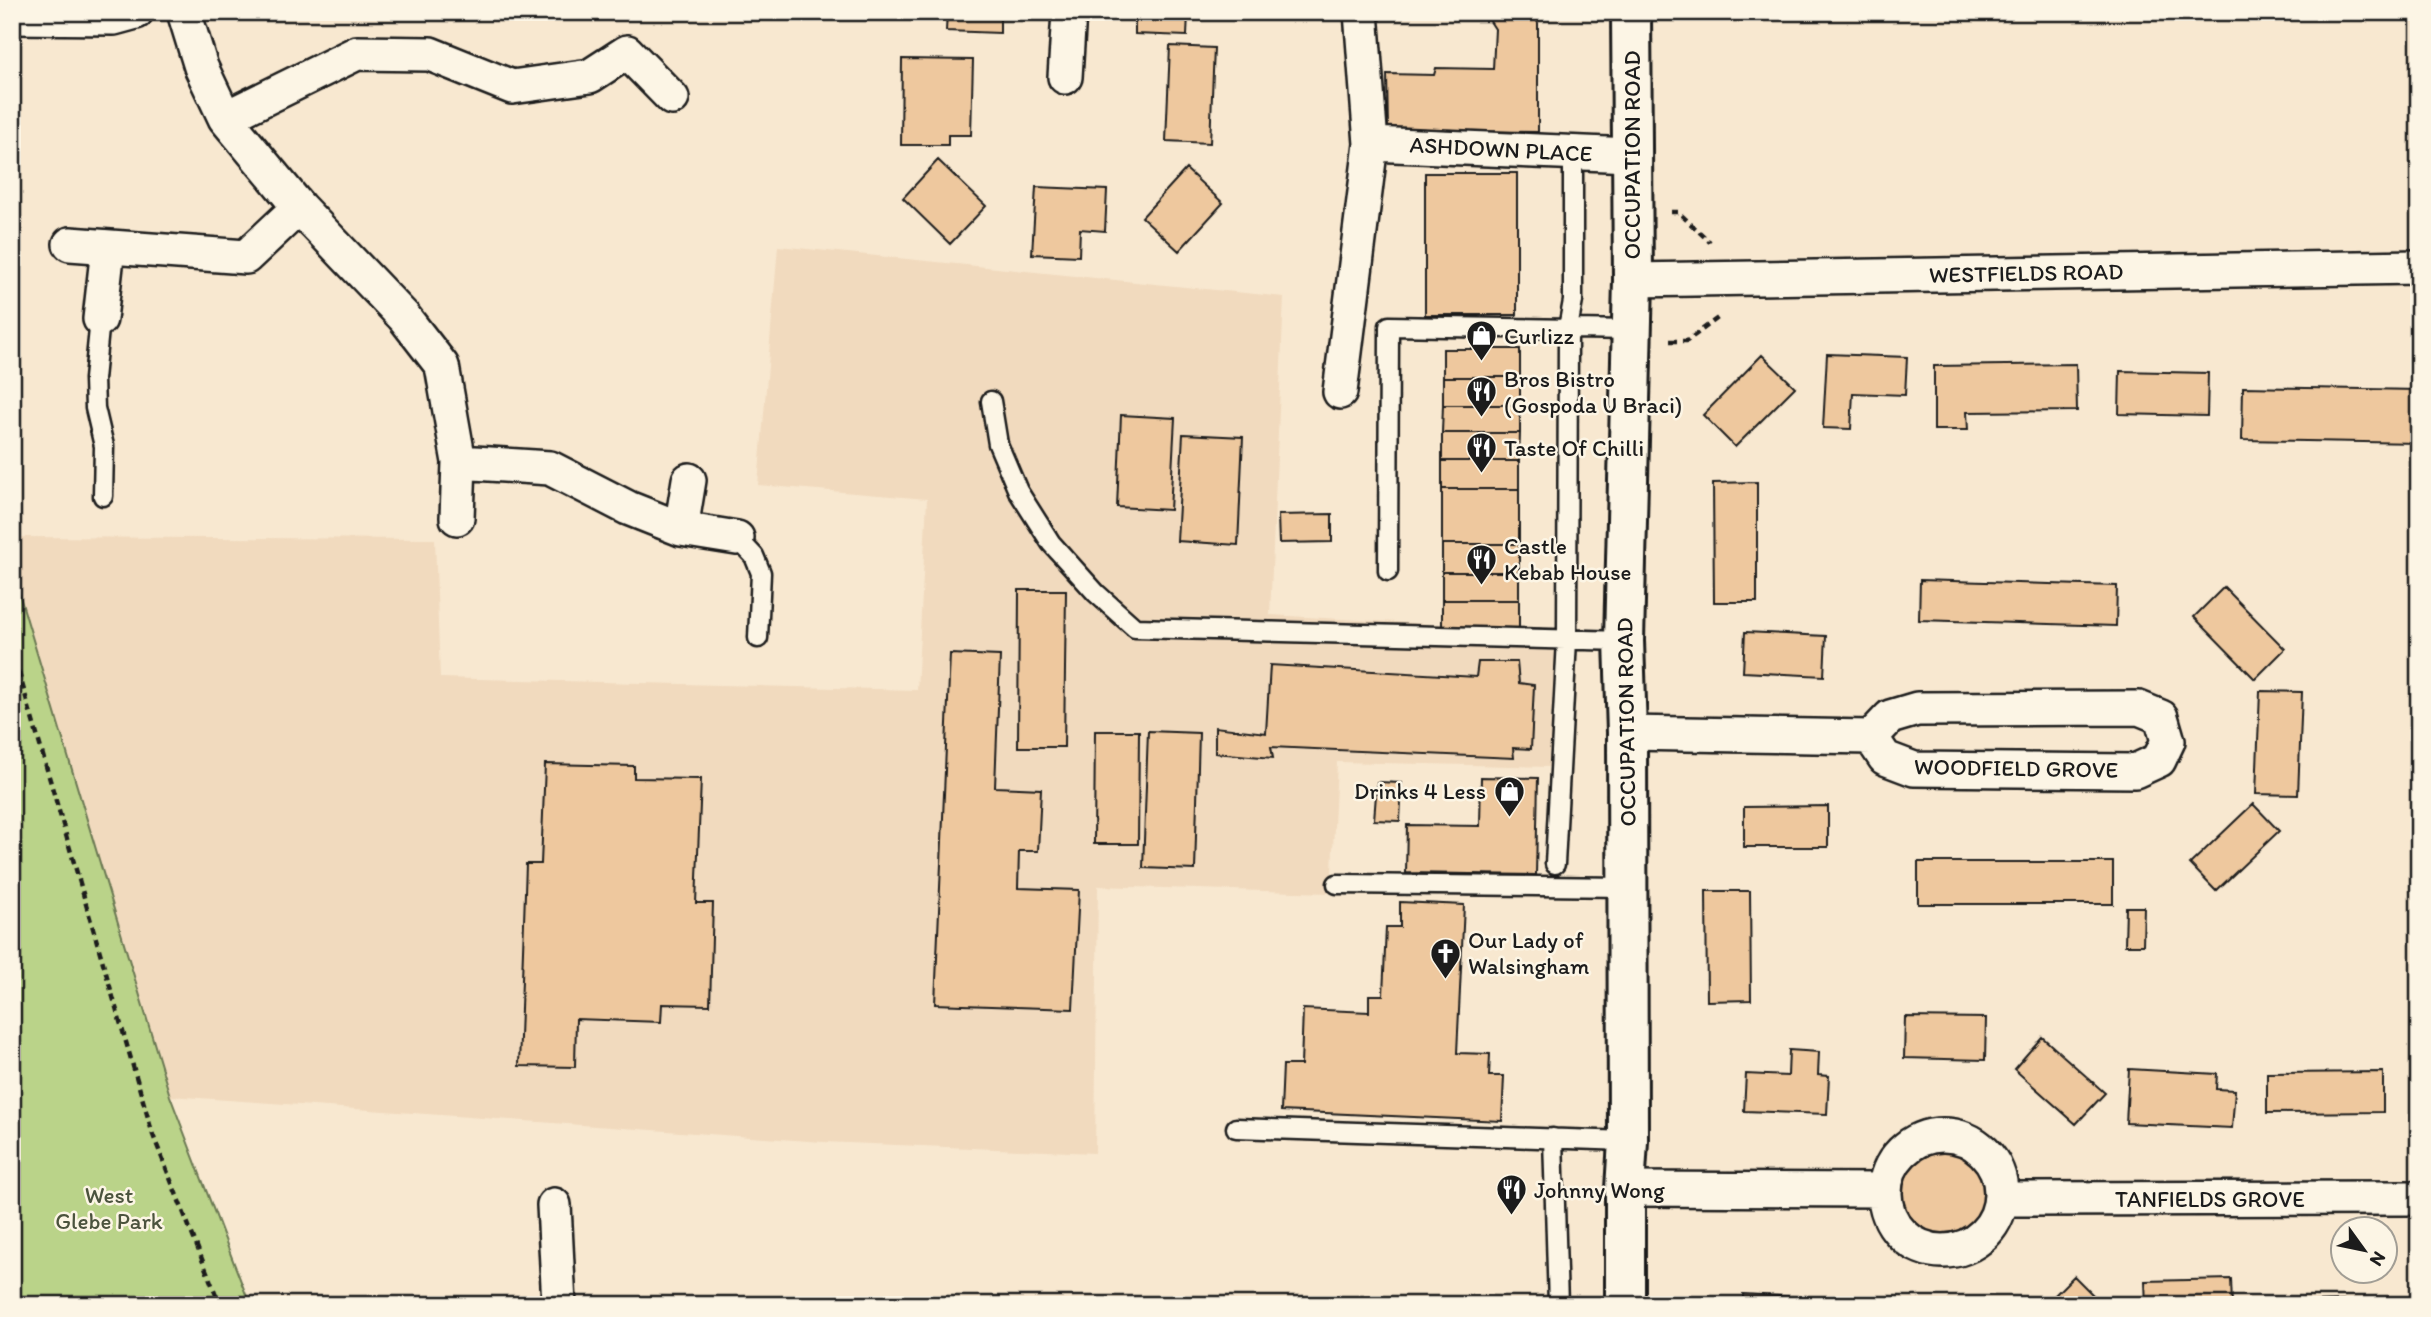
<svg xmlns="http://www.w3.org/2000/svg" width="2431" height="1317" viewBox="0 0 2431 1317" font-family="Itim,sans-serif">
<style>
.built{fill:#f1dabe}
.green{fill:#bad389;stroke:#6b7852;stroke-width:2}
.building{fill:#eec89e;stroke:#1c1c1c;stroke-width:2}
.lines{fill:none;stroke-linecap:round;stroke-linejoin:round}
.lane-casing{stroke:#1c1c1c;stroke-width:23}
.street-casing{stroke:#1c1c1c;stroke-width:38}
.secondary-casing{stroke:#1c1c1c;stroke-width:44}
.path{stroke:#1c1c1c;stroke-width:4.5;stroke-dasharray:7 5;stroke-linecap:butt}
.lane{stroke:#fcf5e5;stroke-width:18}
.street{stroke:#fcf5e5;stroke-width:33}
.secondary{stroke:#fcf5e5;stroke-width:38}
.labels{text-anchor:middle;dominant-baseline:central;stroke-width:5;stroke-linejoin:round;paint-order:stroke}
.street-label{font-size:23px;fill:#1c1c1c;stroke:#fcf5e5}
.poi-label{font-size:23px;fill:#1c1c1c;stroke:#fcf5e5;text-anchor:start}
.park-label{font-size:23px;fill:#4b533d;stroke:#fcf5e5}
</style>
<rect width="100%" height="100%" fill="#f8e8d0"/>
<filter id="ink" filterUnits="userSpaceOnUse"><feTurbulence type="fractalNoise" baseFrequency=".0143" numOctaves="2"/><feDisplacementMap in="SourceGraphic" scale="14" xChannelSelector="R" yChannelSelector="G"/><feConvolveMatrix kernelMatrix="1 2 1 2 8 2 1 2 1" color-interpolation-filters="sRGB"/></filter>
<g filter="url(#ink)">
<!-- built -->
<path class="built" d="M 778,246 L 1284,297 L 1270,615 L 1556,631 L 1552,767 L 1337,762 L 1331,893 L 1098,886 L 1095,1153 L 823,1142 L 170,1096 L 12,570 L 12,537 L 435,539 L 440,678 L 917,690 L 927,499 L 758,485 Z"/>
<!-- green -->
<path class="green" d="M 12,570 L 170,1096 L 250,1305 L 12,1305 Z"/>
<!-- building -->
<path class="building" d="M 947,12 L 1000,12 L 1000,33 L 946,31 Z
M 1135,12 L 1188,12 L 1187,36 L 1135,34 Z
M 1484,12 L 1532,12 L 1538,23 L 1538,132 L 1388,130 L 1387,74 L 1434,75 L 1436,68 L 1493,69 L 1495,29 Z
M 1170,46 L 1214,48 L 1210,143 L 1166,141 Z
M 902,59 L 973,60 L 971,135 L 948,135 L 948,145 L 901,145 Z
M 938,160 L 986,206 L 950,244 L 903,198 Z
M 1186,169 L 1223,203 L 1179,251 L 1142,217 Z
M 1425,173 L 1517,173 L 1517,315 L 1425,315 Z
M 1036,187 L 1107,190 L 1105,231 L 1080,229 L 1079,256 L 1032,254 Z
M 1443,349 L 1520,349 L 1520,377 L 1443,377 Z
M 1827,354 L 1907,357 L 1905,395 L 1853,393 L 1851,429 L 1823,428 Z
M 1762,355 L 1795,387 L 1735,447 L 1703,415 Z
M 2076,364 L 2077,411 L 1967,412 L 1968,430 L 1934,430 L 1934,366 Z
M 2120,371 L 2208,373 L 2207,416 L 2119,414 Z
M 1443,377 L 1520,377 L 1520,405 L 1443,405 Z
M 2243,387 L 2419,390 L 2419,443 L 2242,440 Z
M 1443,405 L 1520,405 L 1520,433 L 1442,433 Z
M 1121,415 L 1175,418 L 1170,510 L 1117,507 Z
M 1442,433 L 1520,433 L 1519,461 L 1442,461 Z
M 1183,434 L 1243,437 L 1238,545 L 1177,541 Z
M 1442,461 L 1519,461 L 1519,489 L 1442,489 Z
M 1757,482 L 1757,602 L 1714,602 L 1713,483 Z
M 1442,489 L 1519,489 L 1519,544 L 1442,544 Z
M 1332,514 L 1332,542 L 1279,543 L 1278,515 Z
M 1442,544 L 1519,544 L 1519,572 L 1442,572 Z
M 1442,572 L 1519,572 L 1519,600 L 1442,600 Z
M 1920,580 L 2117,586 L 2116,626 L 1919,620 Z
M 2224,587 L 2285,649 L 2255,679 L 2194,617 Z
M 1019,590 L 1066,590 L 1064,747 L 1018,747 Z
M 1442,600 L 1519,600 L 1519,628 L 1442,628 Z
M 1745,632 L 1826,636 L 1824,676 L 1743,672 Z
M 950,654 L 1000,656 L 995,787 L 1041,789 L 1038,851 L 1019,851 L 1018,888 L 1079,890 L 1073,1009 L 935,1004 Z
M 1478,662 L 1517,662 L 1519,683 L 1534,685 L 1531,749 L 1513,748 L 1514,758 L 1271,747 L 1273,758 L 1215,753 L 1215,727 L 1266,733 L 1270,665 L 1476,677 Z
M 2414,683 L 2419,683 L 2419,717 L 2412,717 Z
M 2260,691 L 2302,692 L 2298,795 L 2256,794 Z
M 1095,731 L 1139,731 L 1138,844 L 1094,844 Z
M 1148,731 L 1199,733 L 1195,870 L 1143,868 Z
M 545,764 L 634,766 L 634,778 L 701,779 L 696,903 L 713,903 L 710,1005 L 662,1004 L 661,1022 L 576,1019 L 575,1067 L 519,1066 L 526,864 L 541,864 Z
M 1481,777 L 1538,778 L 1536,875 L 1406,873 L 1407,825 L 1480,826 Z
M 1377,782 L 1402,783 L 1400,821 L 1374,820 Z
M 2253,804 L 2279,831 L 2216,891 L 2190,864 Z
M 1828,806 L 1828,847 L 1744,847 L 1744,807 Z
M 1918,862 L 2113,862 L 2113,904 L 1918,904 Z
M 1706,891 L 1750,891 L 1751,1000 L 1707,1001 Z
M 1400,902 L 1464,905 L 1457,1053 L 1490,1054 L 1489,1076 L 1504,1076 L 1502,1121 L 1281,1111 L 1283,1065 L 1301,1065 L 1303,1009 L 1369,1012 L 1369,995 L 1383,995 L 1386,927 L 1400,927 Z
M 2126,907 L 2144,907 L 2143,945 L 2125,945 Z
M 1905,1017 L 1986,1018 L 1985,1060 L 1904,1058 Z
M 2042,1037 L 2105,1093 L 2076,1124 L 2014,1069 Z
M 1789,1050 L 1819,1052 L 1818,1075 L 1829,1076 L 1827,1114 L 1744,1111 L 1746,1074 L 1788,1076 Z
M 2129,1069 L 2217,1074 L 2216,1089 L 2235,1090 L 2232,1128 L 2126,1123 Z
M 2383,1072 L 2383,1112 L 2267,1113 L 2267,1073 Z
M1902 1193a41 41 0 1 1 82 0a41 41 0 1 1-82 0Z
M 2074,1276 L 2103,1305 L 2045,1305 Z
M 2231,1279 L 2232,1305 L 2146,1305 L 2145,1281 Z
M 1743,1294 L 1830,1299 L 1830,1305 L 1743,1305 Z
M 2388,1300 L 2388,1305 L 2266,1305 L 2266,1303 Z"/>
<g class="lines">
<defs>
<path id="lane" d="M 100,319 L 94,379 L 95,408 L 104,446 L 103,496
M 991,401 L 998,444 L 1018,491 L 1051,543 L 1096,593 L 1135,628 L 1624,641
M 737,538 L 754,556 L 761,573 L 758,638
M 1388,571 L 1389,326 L 1632,330
M 1555,864 L 1567,640 L 1568,328 L 1573,301 L 1573,153
M 1337,884 L 1627,887
M 1236,1128 L 1628,1141
M 1553,1138 L 1558,1305"/>
<path id="street" d="M 184,12 L 201,67 L 225,118 L 299,207 L 404,317 L 442,366 L 459,462 L 457,518
M 1361,12 L 1371,144
M 12,17 L 114,18 L 136,12
M 1065,77 L 1069,12
M 225,118 L 357,53 L 430,54 L 512,87 L 590,76 L 627,52 L 672,98
M 70,244 L 246,257 L 299,207
M 1633,280 L 2419,267
M 100,319 L 108,248
M 1340,392 L 1371,144 L 1631,155
M 459,462 L 550,468 L 628,508 L 681,529 L 737,538
M 681,529 L 689,480
M 1627,733 L 1871,737 L 1885,758 L 1914,769 L 2135,771 L 2159,760 L 2168,741 L 2161,717 L 2139,708 L 1917,709 L 1890,717 L 1871,737
M1885 1193a58 58 0 1 1 116 0a58 58 0 1 1-116 0Z
M 1625,1189 L 1884,1190
M 2002,1199 L 2419,1198
M 554,1205 L 559,1305"/>
<path id="secondary" d="M 1625,1305 L 1625,1189 L 1628,1141 L 1627,733 L 1624,641 L 1633,280 L 1631,12"/>
</defs>
<!-- lane casing -->
<use href="#lane" class="lane-casing"/>
<!-- street casing -->
<use href="#street" class="street-casing"/>
<!-- secondary casing -->
<use href="#secondary" class="secondary-casing"/>
<!-- path -->
<path class="path" d="M 1671,212 L 1678,212 L 1710,242
M 1670,341 L 1687,341 L 1719,317
M 12,649 L 153,1135 L 220,1305"/>
<!-- lane -->
<use href="#lane" class="lane"/>
<!-- street -->
<use href="#street" class="street"/>
<!-- secondary -->
<use href="#secondary" class="secondary"/>
</g>
</g>
<!-- icons -->
<defs>
<symbol id="shop-pin" viewBox="-11 -11 22 30"><path d="M0 17L-7.5 6A9.5 9.5 0 1 1 7.5 6Z" fill="#1c1c1c" stroke="#fcf5e5"/><path d="M-5-2.5h2.3a2.7 3.5 0 0 1 5.4 0H5L5.5 6h-11ZM-1.5-2.5h3a1.5 2.3 0 0 0-3 0Z" fill="#fff"/></symbol>
<symbol id="restaurant-pin" viewBox="-11 -11 22 30"><path d="M0 17L-7.5 6A9.5 9.5 0 1 1 7.5 6Z" fill="#1c1c1c" stroke="#fcf5e5"/><path d="M-5-6h1v4h1v-4h1v4h1v-4h1v5L-1.5 .5V6h-2V.5L-5-1ZM5-6V6H3V1.5H1.5Q1.5-4 5-6Z" fill="#fff"/></symbol>
<symbol id="church-pin" viewBox="-11 -11 22 30"><path d="M0 17L-7.5 6A9.5 9.5 0 1 1 7.5 6Z" fill="#1c1c1c" stroke="#fcf5e5"/><path d="M-1.2-6h2.4v3.5h3.3v2.4h-3.3V6h-2.4V-.1h-3.3v-2.4h3.3Z" fill="#fff"/></symbol>
</defs>
<g fill-rule="evenodd">
<use href="#shop-pin" x="1464" y="318" width="35" height="47"/>
<use href="#restaurant-pin" x="1464" y="374" width="35" height="47"/>
<use href="#restaurant-pin" x="1464" y="430" width="35" height="47"/>
<use href="#restaurant-pin" x="1464" y="542" width="35" height="47"/>
<use href="#shop-pin" x="1492" y="774" width="35" height="47"/>
<use href="#church-pin" x="1428" y="936" width="35" height="47"/>
<use href="#restaurant-pin" x="1494" y="1172" width="35" height="47"/>
</g>
<g class="labels">
<!-- street labels -->
<g class="street-label">
<text transform="translate(1501 149) rotate(3)">ASHDOWN PLACE</text>
<text transform="translate(1632 155) rotate(-90)">OCCUPATION ROAD</text>
<text transform="translate(2026 273) rotate(-1)">WESTFIELDS ROAD</text>
<text transform="translate(1626 722) rotate(-91)">OCCUPATION ROAD</text>
<text transform="translate(2016 768) rotate(1)">WOODFIELD GROVE</text>
<text x="2210" y="1199">TANFIELDS GROVE</text>
</g>
<!-- poi labels -->
<g class="poi-label">
<text x="1504" y="336">Curlizz</text>
<text x="1504" y="379">Bros Bistro<tspan x="1504" dy="26">(Gospoda U Braci)</tspan></text>
<text x="1504" y="448">Taste Of Chilli</text>
<text x="1504" y="546">Castle<tspan x="1504" dy="26">Kebab House</tspan></text>
<text x="1486" y="791" text-anchor="end">Drinks 4 Less</text>
<text x="1468" y="940">Our Lady of<tspan x="1468" dy="26">Walsingham</tspan></text>
<text x="1534" y="1190">Johnny Wong</text>
</g>
<!-- park labels -->
<g class="park-label">
<text x="109" y="1195">West<tspan x="109" dy="26">Glebe Park</tspan></text>
</g>
</g>
<!-- margin -->
<rect width="2431" height="1317" fill="none" stroke="#fcf5e5" stroke-width="42"/>
<rect x="21" y="21" width="2389" height="1275" fill="none" stroke="#1c1c1c" stroke-width="2.5" filter="url(#ink)"/>
<!-- north arrow -->
<g transform="translate(2364 1250) rotate(123)"><circle r="33" fill="#fcf5e5" stroke="#a29e95" stroke-width="2"/>
<path d="M0-5L12 26L0 18L-12 26Z" fill="#1c1c1c"/>
<text y="-10" font-size="19" font-weight="bold" text-anchor="middle" fill="#1c1c1c">N</text>
</g>
</svg>
